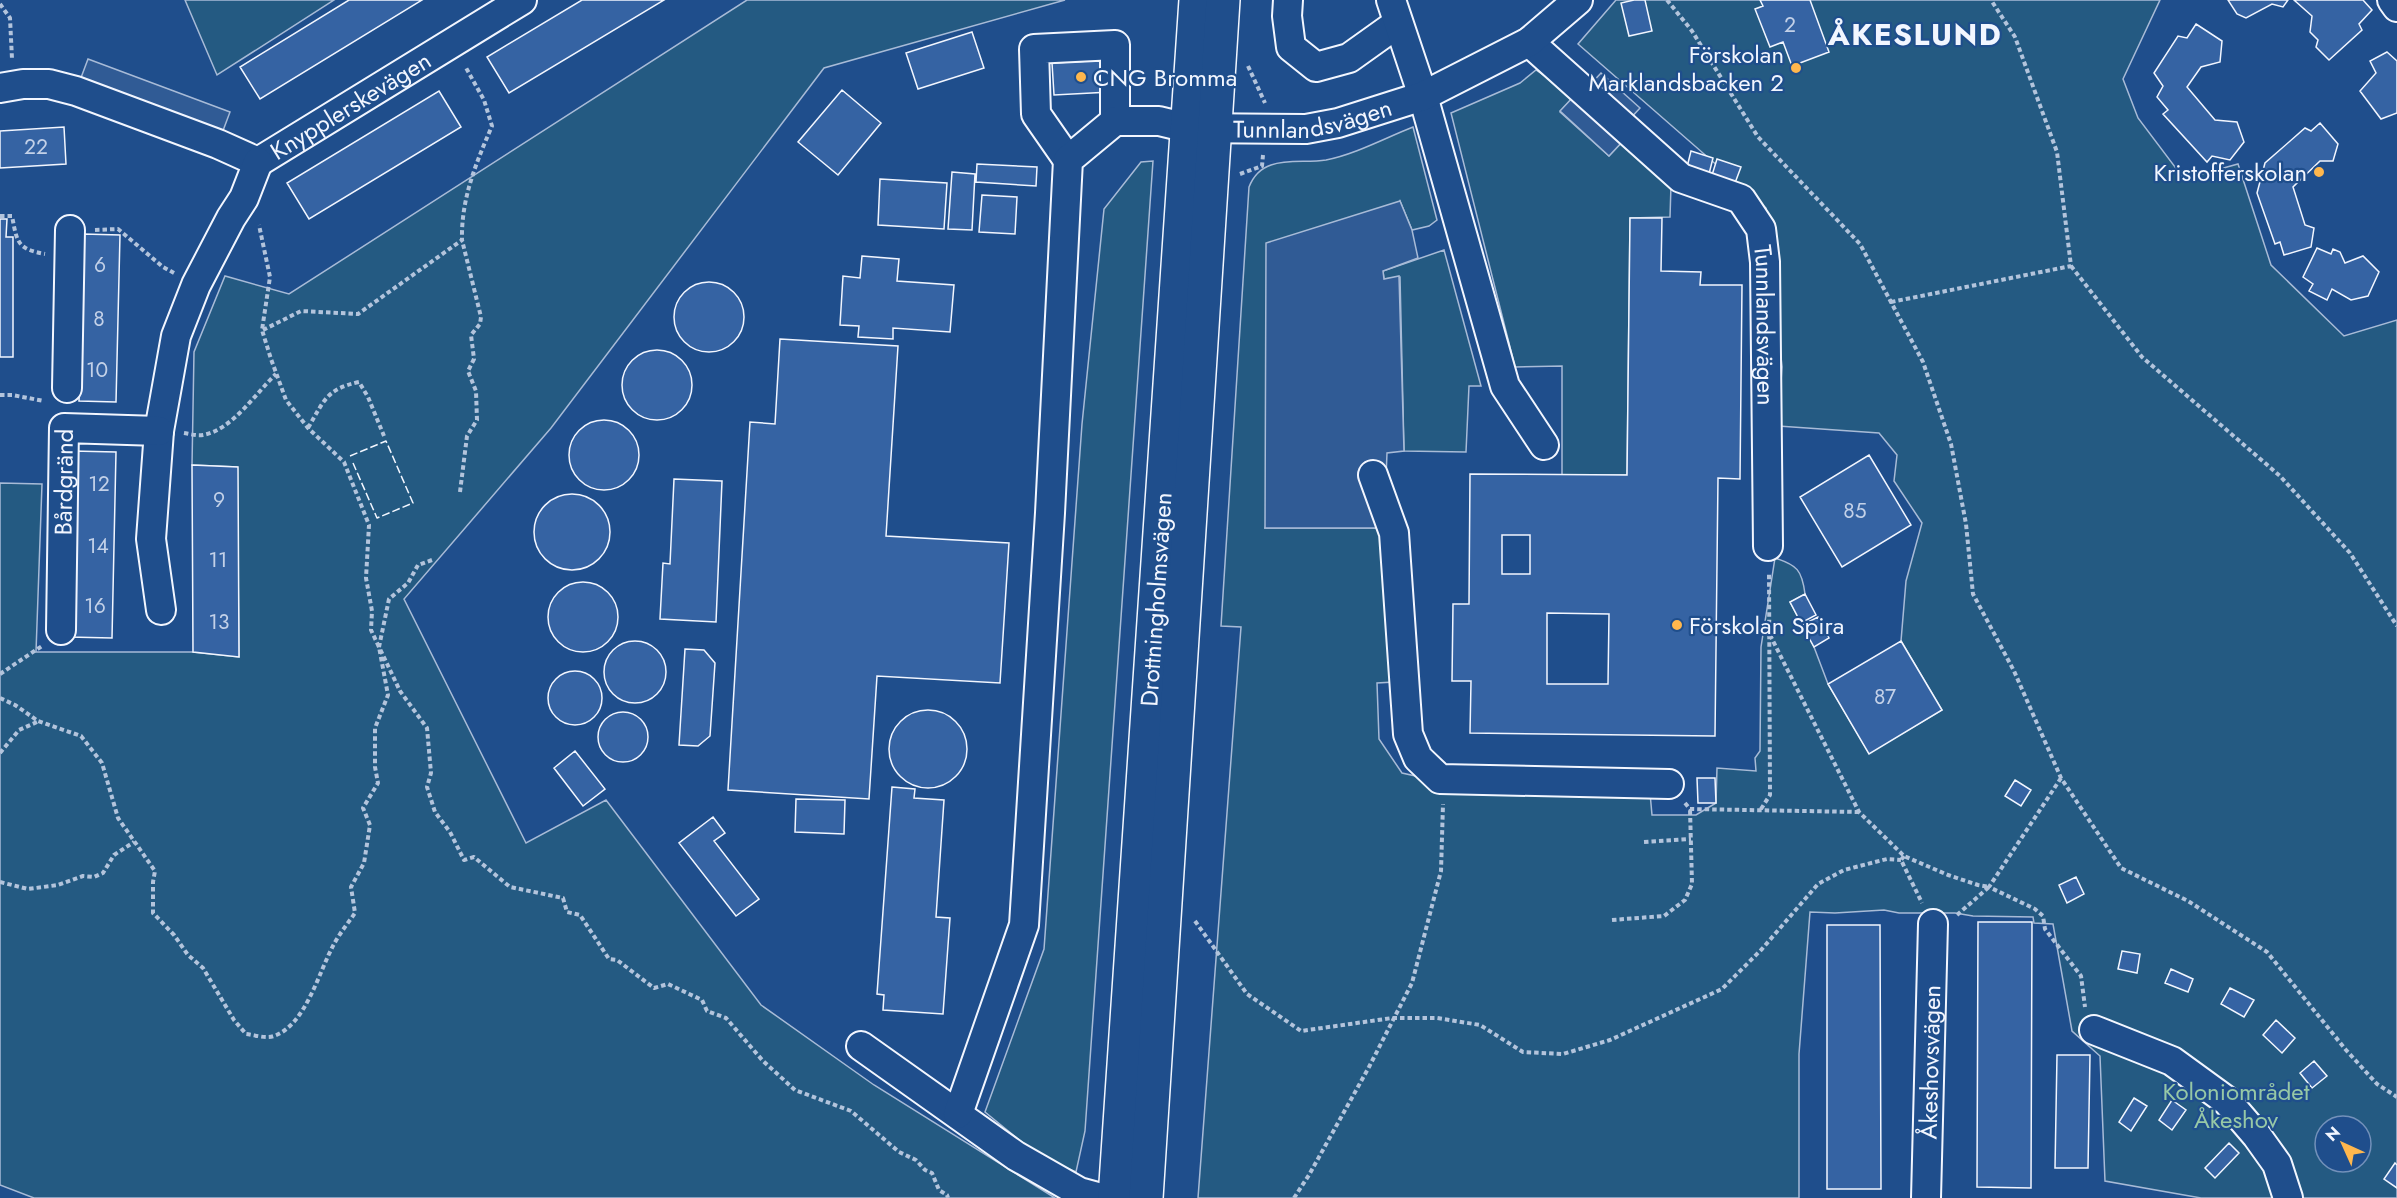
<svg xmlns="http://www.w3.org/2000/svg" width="2397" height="1198" viewBox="0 0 2397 1198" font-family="Jost,sans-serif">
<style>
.green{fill:#245a82;stroke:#a8bbd7;stroke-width:1.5;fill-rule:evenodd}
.parking{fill:#305b95;stroke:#a8bbd7;stroke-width:1.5}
.building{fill:#3563a3;stroke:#f2f6ff;stroke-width:1.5;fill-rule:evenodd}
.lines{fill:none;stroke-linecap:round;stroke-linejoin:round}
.minor-casing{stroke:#f2f6ff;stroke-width:32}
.major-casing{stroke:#f2f6ff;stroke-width:36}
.path{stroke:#b3c4dc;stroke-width:4;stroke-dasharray:4.5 3;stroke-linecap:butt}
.minor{stroke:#1f4e8c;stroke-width:28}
.major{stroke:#1f4e8c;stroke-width:33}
.fence{stroke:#f2f6ff;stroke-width:1.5;stroke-dasharray:8 3;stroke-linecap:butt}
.poi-dot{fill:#ffb74d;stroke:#1f4e8c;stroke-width:2}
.labels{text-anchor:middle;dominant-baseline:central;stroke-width:4.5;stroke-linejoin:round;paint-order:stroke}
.number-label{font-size:21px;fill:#c3d1e8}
.poi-label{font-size:24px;fill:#f2f6ff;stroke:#1f4e8c;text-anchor:end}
.street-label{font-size:24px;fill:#f2f6ff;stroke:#1f4e8c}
.park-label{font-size:24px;fill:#97c8a6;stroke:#1f4e8c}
.district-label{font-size:30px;font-weight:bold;letter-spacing:1.5px;fill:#f2f6ff;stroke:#1f4e8c}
</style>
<rect width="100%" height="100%" fill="#1f4e8c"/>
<!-- green -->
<path class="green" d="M 185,0 L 334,0 L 217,75 Z
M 747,0 L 1065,0 L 824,68 L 551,428 L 404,599 L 526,843 L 606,800 L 761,1005 L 874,1085 L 1055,1198 L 34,1198 L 0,1185 L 0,483 L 42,484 L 36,652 L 193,652 L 239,657 L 237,467 L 192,465 L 194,352 L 225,276 L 289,294 Z
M 1616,0 L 2160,0 L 2123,79 L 2138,118 L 2184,179 L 2238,164 L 2271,265 L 2344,336 L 2397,320 L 2397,1198 L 2201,1198 L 2105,1181 L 2100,1056 L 2072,1031 L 2053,924 L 2034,923 L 2033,917 L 1973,916 L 1955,913 L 1899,913 L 1884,910 L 1835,913 L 1810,912 L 1799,1054 L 1799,1198 L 1198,1198 L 1241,627 L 1221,626 L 1249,187 C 1253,177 1259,169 1271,165 C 1288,159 1308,163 1326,160 C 1356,154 1385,138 1413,127 L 1437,220 L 1429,226 L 1412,230 L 1400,201 L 1265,528 L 1384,528 L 1394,682 L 1377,683 L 1379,739 L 1402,773 L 1461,786 L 1650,793 L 1652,815 L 1696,815 L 1716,803 L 1717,768 L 1756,771 L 1755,758 L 1760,751 L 1761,647 L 1775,558 C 1797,565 1802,570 1805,594 L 1790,602 L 1814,647 L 1828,684 L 1869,753 L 1942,710 L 1901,641 L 1906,581 L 1922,523 L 1894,481 L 1897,455 L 1879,433 L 1778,426 L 1782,367 L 1766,208 L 1578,44 ZM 2325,1126 L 2361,1126 L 2361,1162 L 2325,1162 Z
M 1536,70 L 1574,96 L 1560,112 L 1609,156 L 1623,141 L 1671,185 L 1670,217 L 1630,218 L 1627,475 L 1562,475 L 1562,366 L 1515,367 L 1451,113 L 1520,83 Z
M 1153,161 L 1085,1131 L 1076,1172 L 1039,1156 L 985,1112 L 1044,949 L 1082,424 L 1104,209 L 1141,162 Z
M 1444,250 L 1481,386 L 1469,386 L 1466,452 L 1404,451 L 1400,277 L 1384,279 L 1383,271 Z"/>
<!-- parking -->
<path class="parking" d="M 88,59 L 230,112 L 218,144 L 76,91 Z
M 1601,73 L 1640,108 L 1627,122 L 1588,87 Z
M 1574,96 L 1623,141 L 1609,156 L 1560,111 Z
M 1400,201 L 1412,230 L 1418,258 L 1383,271 L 1384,279 L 1399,276 L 1404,451 L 1387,453 L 1384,528 L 1265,528 L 1266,243 Z"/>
<!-- building -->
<path class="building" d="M 349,0 L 422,0 L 260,99 L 240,67 Z
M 582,0 L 664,0 L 509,93 L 487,57 Z
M 1634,0 L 1645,0 L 1652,31 L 1629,36 L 1621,3 Z
M 1760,0 L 1810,0 L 1829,52 L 1792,66 L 1783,42 L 1770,47 L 1755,9 L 1763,6 Z
M 2228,0 L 2288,0 L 2283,7 L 2272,4 L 2246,18 L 2237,14 Z
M 2294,0 L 2363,0 L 2372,10 L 2359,24 L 2362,30 L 2329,60 L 2316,47 L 2318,40 L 2310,32 L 2312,16 Z
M 2196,24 L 2222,41 L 2220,62 L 2201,67 L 2187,87 L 2215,120 L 2237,122 L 2244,142 L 2230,160 L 2212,156 L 2207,162 L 2163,114 L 2168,110 L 2157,97 L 2163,86 L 2154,73 L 2178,36 L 2187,38 Z
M 972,32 L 984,68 L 918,89 L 906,53 Z
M 2387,52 L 2397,61 L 2397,113 L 2381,119 L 2360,91 L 2376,73 L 2370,61 Z
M 1108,60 L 1110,92 L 1054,95 L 1052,63 Z
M 842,90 L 881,123 L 838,175 L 798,142 Z
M 439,91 L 461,127 L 309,219 L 287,183 Z
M 2320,123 L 2338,144 L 2333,161 L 2320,161 L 2293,187 L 2305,225 L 2314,228 L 2311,247 L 2284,255 L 2280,242 L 2275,244 L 2257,193 L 2265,163 L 2305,128 L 2311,131 Z
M 64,127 L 66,164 L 0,168 L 0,131 Z
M 1691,151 L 1713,158 L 1709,174 L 1687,167 Z
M 1717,159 L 1741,167 L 1735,183 L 1712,175 Z
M 977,164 L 1037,167 L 1036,186 L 976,182 Z
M 952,172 L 975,174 L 972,230 L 948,229 Z
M 880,179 L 947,183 L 944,229 L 878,225 Z
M 982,195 L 1017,197 L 1015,234 L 979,232 Z
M 1630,218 L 1662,218 L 1661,271 L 1701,272 L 1700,285 L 1742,285 L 1740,479 L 1718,478 L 1715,736 L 1470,733 L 1471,681 L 1452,681 L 1453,604 L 1469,604 L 1470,474 L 1627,475 ZM 1502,535 L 1530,535 L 1530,574 L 1502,574 ZM 1547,613 L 1609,614 L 1608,684 L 1547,684 Z
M 0,219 L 7,219 L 6,237 L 13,237 L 13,357 L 0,357 Z
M 83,234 L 120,235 L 116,402 L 79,401 Z
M 2317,248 L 2331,254 L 2333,249 L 2340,252 L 2345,263 L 2363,256 L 2379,272 L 2368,296 L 2351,300 L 2332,289 L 2327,300 L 2309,291 L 2313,284 L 2303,277 Z
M 862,256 L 899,259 L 897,281 L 954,285 L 950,332 L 893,328 L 893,339 L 858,337 L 859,326 L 840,325 L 843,276 L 860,278 Z
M674 317a35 35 0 1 1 70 0a35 35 0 1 1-70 0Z
M 780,339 L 898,346 L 886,536 L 1009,543 L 1000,683 L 877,676 L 869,799 L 728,790 L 750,422 L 775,424 Z
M622 385a35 35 0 1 1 70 0a35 35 0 1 1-70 0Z
M569 455a35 35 0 1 1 70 0a35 35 0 1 1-70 0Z
M 72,451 L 116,452 L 112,638 L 68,637 Z
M 1869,455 L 1911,525 L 1842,567 L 1800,497 Z
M 192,465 L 238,467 L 239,657 L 193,652 Z
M 674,479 L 722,481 L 716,622 L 660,619 L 663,563 L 670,564 Z
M534 532a38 38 0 1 1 76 0a38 38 0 1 1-76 0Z
M548 617a35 35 0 1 1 70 0a35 35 0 1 1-70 0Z
M 1805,594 L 1816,615 L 1801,623 L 1790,602 Z
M 1818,617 L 1829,638 L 1814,647 L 1802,625 Z
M 1901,641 L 1942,710 L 1869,754 L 1828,684 Z
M604 672a31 31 0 1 1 62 0a31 31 0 1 1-62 0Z
M 685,649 L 704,650 L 715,663 L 710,736 L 698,746 L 679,745 Z
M548 698a27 27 0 1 1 54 0a27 27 0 1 1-54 0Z
M889 749a39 39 0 1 1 78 0a39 39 0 1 1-78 0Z
M598 737a25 25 0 1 1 50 0a25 25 0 1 1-50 0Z
M 575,751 L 605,789 L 583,806 L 554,768 Z
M 1697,778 L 1715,778 L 1716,803 L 1698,803 Z
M 2015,780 L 2031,790 L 2021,806 L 2005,796 Z
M 892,787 L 915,789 L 914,798 L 944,800 L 936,917 L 950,918 L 943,1014 L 883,1010 L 884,995 L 877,994 Z
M 796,799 L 845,800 L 844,834 L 795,832 Z
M 713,817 L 725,833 L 714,841 L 759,899 L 736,916 L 679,843 Z
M 2076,877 L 2084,894 L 2067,903 L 2059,885 Z
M 1978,922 L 2032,922 L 2031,1188 L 1977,1187 Z
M 1827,925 L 1880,925 L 1881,1189 L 1827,1189 Z
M 2122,951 L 2140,954 L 2137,973 L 2118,969 Z
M 2171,969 L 2193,979 L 2188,992 L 2165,983 Z
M 2230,988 L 2254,1000 L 2244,1017 L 2221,1004 Z
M 2276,1020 L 2295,1038 L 2282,1053 L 2263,1035 Z
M 2057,1055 L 2090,1055 L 2088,1168 L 2055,1168 Z
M 2314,1061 L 2327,1076 L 2312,1088 L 2300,1073 Z
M 2134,1098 L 2147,1106 L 2131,1131 L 2119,1122 Z
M 2172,1100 L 2186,1110 L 2172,1130 L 2159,1120 Z
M 2229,1143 L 2239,1153 L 2215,1178 L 2205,1168 Z
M 2395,1163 L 2397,1165 L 2397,1188 L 2384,1179 Z"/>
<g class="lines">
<defs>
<g id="minor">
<path d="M 1288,0 L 1287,16 L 1291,47 L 1316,67 L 1349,58 L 1398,23"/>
<path d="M 1391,0 L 1423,96 L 1505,386 L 1544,445"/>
<path d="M 2392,0 L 2397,7"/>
<path id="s1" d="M 1529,42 L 1681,178 L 1741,199 L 1761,229 L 1765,262 L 1768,546"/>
<path id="s2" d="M 0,88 L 23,84 L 49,84 L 76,91 L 218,144 L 258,162 L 522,0"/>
<path d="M 1068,160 L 1036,114 L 1034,49 L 1115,45 L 1115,121"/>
<path d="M 67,388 L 70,230"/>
<path d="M 1373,475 L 1394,533 L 1408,734 L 1418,758 L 1440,779 L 1669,784"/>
<path d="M 161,610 L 151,539 L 159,431 L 176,336 L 196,285 L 231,218 L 244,198 L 258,162"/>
<path id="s3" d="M 61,630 L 64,428 L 159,431"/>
<path d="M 2094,1030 L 2172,1061 L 2227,1101 L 2257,1136 L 2277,1164 L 2288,1198"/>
<path d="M 861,1046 L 1016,1156 L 1079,1192 L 1101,1198"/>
<path id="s4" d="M 958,1114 L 1024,925 L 1050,513 L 1068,160 L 1115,121 L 1159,121 L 1188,128 L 1306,129 L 1338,123 L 1423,96 L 1529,42 L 1578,0"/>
<path id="s5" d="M 1926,1198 L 1933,924"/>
</g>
<g id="major">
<path id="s6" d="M 1115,1198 L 1196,0"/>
<path d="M 1146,1198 L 1223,0"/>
</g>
</defs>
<!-- minor casing -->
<use href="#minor" class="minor-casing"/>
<!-- major casing -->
<use href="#major" class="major-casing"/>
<!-- path -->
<path class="path" d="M 1667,0 L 1692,31 L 1758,137 L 1860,244 L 1923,362 L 1951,444 L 1966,524 L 1973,594 L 2014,671 L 2061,778 L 2121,868 L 2188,901 L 2267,952 L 2346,1050 L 2377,1084 L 2397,1097
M 0,4 L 10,18 L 12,59
M 1248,66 L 1265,103
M 1240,174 L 1262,166 L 1263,155
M 0,216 L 12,216 C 17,242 17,249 45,254
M 95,230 L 118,229 L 163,267 L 174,273
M 2071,266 L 2142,357 L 2280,476 L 2350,553 L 2397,626
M 1891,302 L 2071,266 L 2057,152 L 2015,37 L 1991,0
M 263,330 L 301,311 L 358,314 L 462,240 C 461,199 476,163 492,126 L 484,100 L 465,66
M 0,395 L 12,395 L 44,401
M 308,428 C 324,401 326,389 359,382 L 368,397 L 384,436
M 184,433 C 190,434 197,436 203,435 C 232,430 255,394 276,374
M 460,492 L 467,436 L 477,420 L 476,391 L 468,371 L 474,359 L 471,335 L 480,324 L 481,317 L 462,240
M 432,560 L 418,565 L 408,583 L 389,599 L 379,647 L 400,691 L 427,728 L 431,773 L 427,787 L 435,812 L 450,832 L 464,860 L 474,857 L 510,887 L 563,898 L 567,912 L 580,915 L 609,959 L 617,960 L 654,988 L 668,984 L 702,1000 L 707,1011 L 726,1018 L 763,1061 L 795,1090 L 851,1111 L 899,1152 L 916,1160 L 925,1170 L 932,1173 L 939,1190 L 947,1195 L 948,1198
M 1770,635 L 1859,812 L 1904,856 L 1948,875 L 1978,885 L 1989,887
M 0,674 L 42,646
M 0,698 L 15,705 L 38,721 L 81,736 L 102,763 L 118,818 L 155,871 L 153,882 L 153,913 L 174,935 L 188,955 L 203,968 L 234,1020 L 246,1034 C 255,1035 266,1039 274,1036 C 306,1025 319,971 334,944 C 340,933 348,923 355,913 L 351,887 L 364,863 L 370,825 L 363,808 L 378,783 L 375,767 L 375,728 L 388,695 L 379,647 L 371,630 L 372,611 L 366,578 L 369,525 L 344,462 L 308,428 L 286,400 L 271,359 L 262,330 L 270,277 L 259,225
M 0,753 L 19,730 L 37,722
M 2061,778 L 1989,887 L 2035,909 L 2043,916 L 2045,929 L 2081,976 L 2085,1007
M 1685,803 L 1690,809 L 1859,812
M 1761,809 L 1770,795 L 1769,573
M 1644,842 L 1691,839
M 1904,856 L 1901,860 L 1922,903
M 0,882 L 28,889 L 58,885 L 83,876 L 94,877 L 103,873 L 114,855 L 134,842
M 1957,915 L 1989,887
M 1612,920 L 1664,916 L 1685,900 L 1692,884 L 1690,809
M 1195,921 L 1247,994 L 1301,1031 L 1392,1018 L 1437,1018 L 1480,1025 L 1523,1052 L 1563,1054 L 1610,1040 L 1722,989 L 1762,949 L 1818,884 L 1844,870 L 1887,859 L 1901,860
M 1294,1198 L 1309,1175 L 1369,1067 L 1412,983 L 1441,871 L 1443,804"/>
<!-- minor -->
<use href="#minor" class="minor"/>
<!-- major -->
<use href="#major" class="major"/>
<!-- fence -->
<path class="fence" d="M 350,456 L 386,441 L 413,503 L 377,518 L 353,463"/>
</g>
<!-- markers -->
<g class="poi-dot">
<circle cx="1796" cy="68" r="6"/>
<circle cx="1081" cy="77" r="6"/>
<circle cx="2319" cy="172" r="6"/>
<circle cx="1677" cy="625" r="6"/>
</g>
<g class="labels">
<!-- number labels -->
<g class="number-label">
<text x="1790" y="25">2</text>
<text x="36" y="147">22</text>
<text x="100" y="265">6</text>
<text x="99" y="319">8</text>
<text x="97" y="370">10</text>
<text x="99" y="484">12</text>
<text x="219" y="500">9</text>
<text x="1855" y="511">85</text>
<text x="98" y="546">14</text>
<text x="218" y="560">11</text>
<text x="95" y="606">16</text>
<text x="219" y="622">13</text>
<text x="1885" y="697">87</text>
</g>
<!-- poi labels -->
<g class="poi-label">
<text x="1784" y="54">Förskolan<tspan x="1784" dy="28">Marklandsbacken 2</tspan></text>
<text x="1093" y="77" text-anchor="start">CNG Bromma</text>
<text x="2307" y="172">Kristofferskolan</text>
<text x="1689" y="625" text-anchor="start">Förskolan Spira</text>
</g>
<!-- street labels -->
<g class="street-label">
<text stroke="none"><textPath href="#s2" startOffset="381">Knypplerskevägen</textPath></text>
<text stroke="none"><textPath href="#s4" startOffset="1227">Tunnlandsvägen</textPath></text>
<text stroke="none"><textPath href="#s1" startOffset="400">Tunnlandsvägen</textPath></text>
<text stroke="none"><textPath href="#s3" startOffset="148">Bårdgränd</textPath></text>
<text stroke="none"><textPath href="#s6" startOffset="600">Drottningholmsvägen</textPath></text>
<text stroke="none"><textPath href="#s5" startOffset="136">Åkeshovsvägen</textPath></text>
</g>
<!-- park labels -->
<g class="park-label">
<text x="2236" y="1091">Koloniområdet<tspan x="2236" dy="28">Åkeshov</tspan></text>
</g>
<!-- district labels -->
<g class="district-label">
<text x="1915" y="34">ÅKESLUND</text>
</g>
</g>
<!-- north arrow -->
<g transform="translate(2343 1144) rotate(315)"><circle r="28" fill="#1f4e8c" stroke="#7391ba" stroke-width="1.5"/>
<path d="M0-4.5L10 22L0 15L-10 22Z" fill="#ffb74d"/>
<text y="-9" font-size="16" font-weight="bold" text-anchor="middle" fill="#f2f6ff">N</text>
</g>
</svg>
